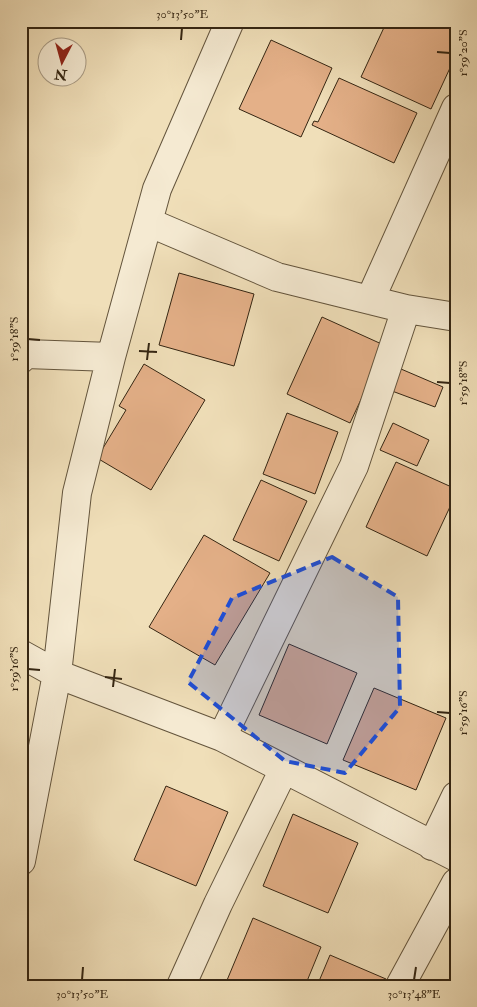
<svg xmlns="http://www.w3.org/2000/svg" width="477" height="1007" viewBox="0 0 477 1007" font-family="'IM FELL Double Pica',serif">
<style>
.building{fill:#e4b088;stroke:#342512}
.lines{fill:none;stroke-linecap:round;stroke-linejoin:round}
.street-casing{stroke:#63543c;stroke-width:30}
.street{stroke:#f5ead2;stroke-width:28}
.marked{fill:#1d4ed8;fill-opacity:0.2;stroke:#1d4ed8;stroke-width:4;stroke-dasharray:10 6;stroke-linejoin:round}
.ticks{fill:none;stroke:#342512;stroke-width:2}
.neatline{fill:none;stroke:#342512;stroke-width:2}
.ticks-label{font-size:12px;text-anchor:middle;fill:#342512}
</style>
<rect width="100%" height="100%" fill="#f0dfb9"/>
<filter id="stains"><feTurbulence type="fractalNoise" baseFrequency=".004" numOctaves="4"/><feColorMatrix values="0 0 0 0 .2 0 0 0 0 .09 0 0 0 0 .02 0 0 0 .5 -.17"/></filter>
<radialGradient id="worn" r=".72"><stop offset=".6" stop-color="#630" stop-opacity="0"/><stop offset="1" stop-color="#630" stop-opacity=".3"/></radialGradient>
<!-- building -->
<path class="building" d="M 387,21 L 453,21 L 456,23 L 456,55 L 431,109 L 361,77 Z
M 271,40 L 332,68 L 301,137 L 239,109 Z
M 339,78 L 417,113 L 394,163 L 312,125 L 314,121 L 318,122 Z
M 179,273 L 254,294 L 234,366 L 159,345 Z
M 322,317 L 386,346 L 350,423 L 287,394 Z
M 144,364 L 205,400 L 151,490 L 97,458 L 126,410 L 119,406 Z
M 401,369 L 443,387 L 435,407 L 392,391 Z
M 287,413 L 338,432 L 315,494 L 263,474 Z
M 393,423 L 429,440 L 417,466 L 380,450 Z
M 396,462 L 456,489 L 456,494 L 427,556 L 366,527 Z
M 261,480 L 307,501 L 279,561 L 233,540 Z
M 204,535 L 270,573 L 215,665 L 149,627 Z
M 289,644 L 357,673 L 327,744 L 259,715 Z
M 374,688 L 446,718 L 416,790 L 343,760 Z
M 166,786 L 228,812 L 196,886 L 134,860 Z
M 293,814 L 358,843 L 328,913 L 263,886 Z
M 253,918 L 321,947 L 305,986 L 225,985 Z
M 330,955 L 386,979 L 383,986 L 317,986 Z"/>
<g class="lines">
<defs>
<path id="street" d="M 148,222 L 277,277 L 406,309 L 456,317
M 370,300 L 456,108
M 21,359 L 26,354 L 111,357
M 21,654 L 57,674 L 222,737 L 456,857
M 222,737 L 354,466 L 406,309
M 432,846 L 456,796
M 21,861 L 57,674 L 77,493 L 111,357 L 157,189 L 230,21
M 181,986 L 218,904 L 284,769
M 400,986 L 456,883"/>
</defs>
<!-- street casing -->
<use href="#street" class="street-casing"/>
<!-- street -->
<use href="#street" class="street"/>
</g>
<!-- marked area -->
<path class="marked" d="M 332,557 L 398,597 L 400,707 L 345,773 L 285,761 L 188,682 L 232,598 Z"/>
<!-- ticks -->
<path class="ticks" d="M 181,40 L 182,28M 437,52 L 450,53M 28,339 L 40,340M 139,351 L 157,352M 147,360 L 149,343M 437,382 L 450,383M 28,669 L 40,670M 105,677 L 122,679M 113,687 L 115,669M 437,712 L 450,713M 82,980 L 83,967M 414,980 L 416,967"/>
<!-- margin -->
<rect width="477" height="1007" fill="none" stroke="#f0dfb9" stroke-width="55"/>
<!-- north arrow -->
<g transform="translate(62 62) rotate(186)"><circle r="24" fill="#f5ead2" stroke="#a89b85"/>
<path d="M0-4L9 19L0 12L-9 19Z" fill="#8f2418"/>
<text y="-8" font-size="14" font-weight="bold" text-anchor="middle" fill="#342512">N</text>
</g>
<rect x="28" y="28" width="422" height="952" class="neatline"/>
<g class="ticks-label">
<text x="182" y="18">30°13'50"E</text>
<text transform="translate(463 53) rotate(-90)" y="4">1°59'20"S</text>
<text transform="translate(14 339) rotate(-90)" y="4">1°59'18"S</text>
<text transform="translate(463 383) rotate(-90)" y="4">1°59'18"S</text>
<text transform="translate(14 669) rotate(-90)" y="4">1°59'16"S</text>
<text transform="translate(463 713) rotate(-90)" y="4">1°59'16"S</text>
<text x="82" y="998">30°13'50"E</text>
<text x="414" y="998">30°13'48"E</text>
</g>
<rect width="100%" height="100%" filter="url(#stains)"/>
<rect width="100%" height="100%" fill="url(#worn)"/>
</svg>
